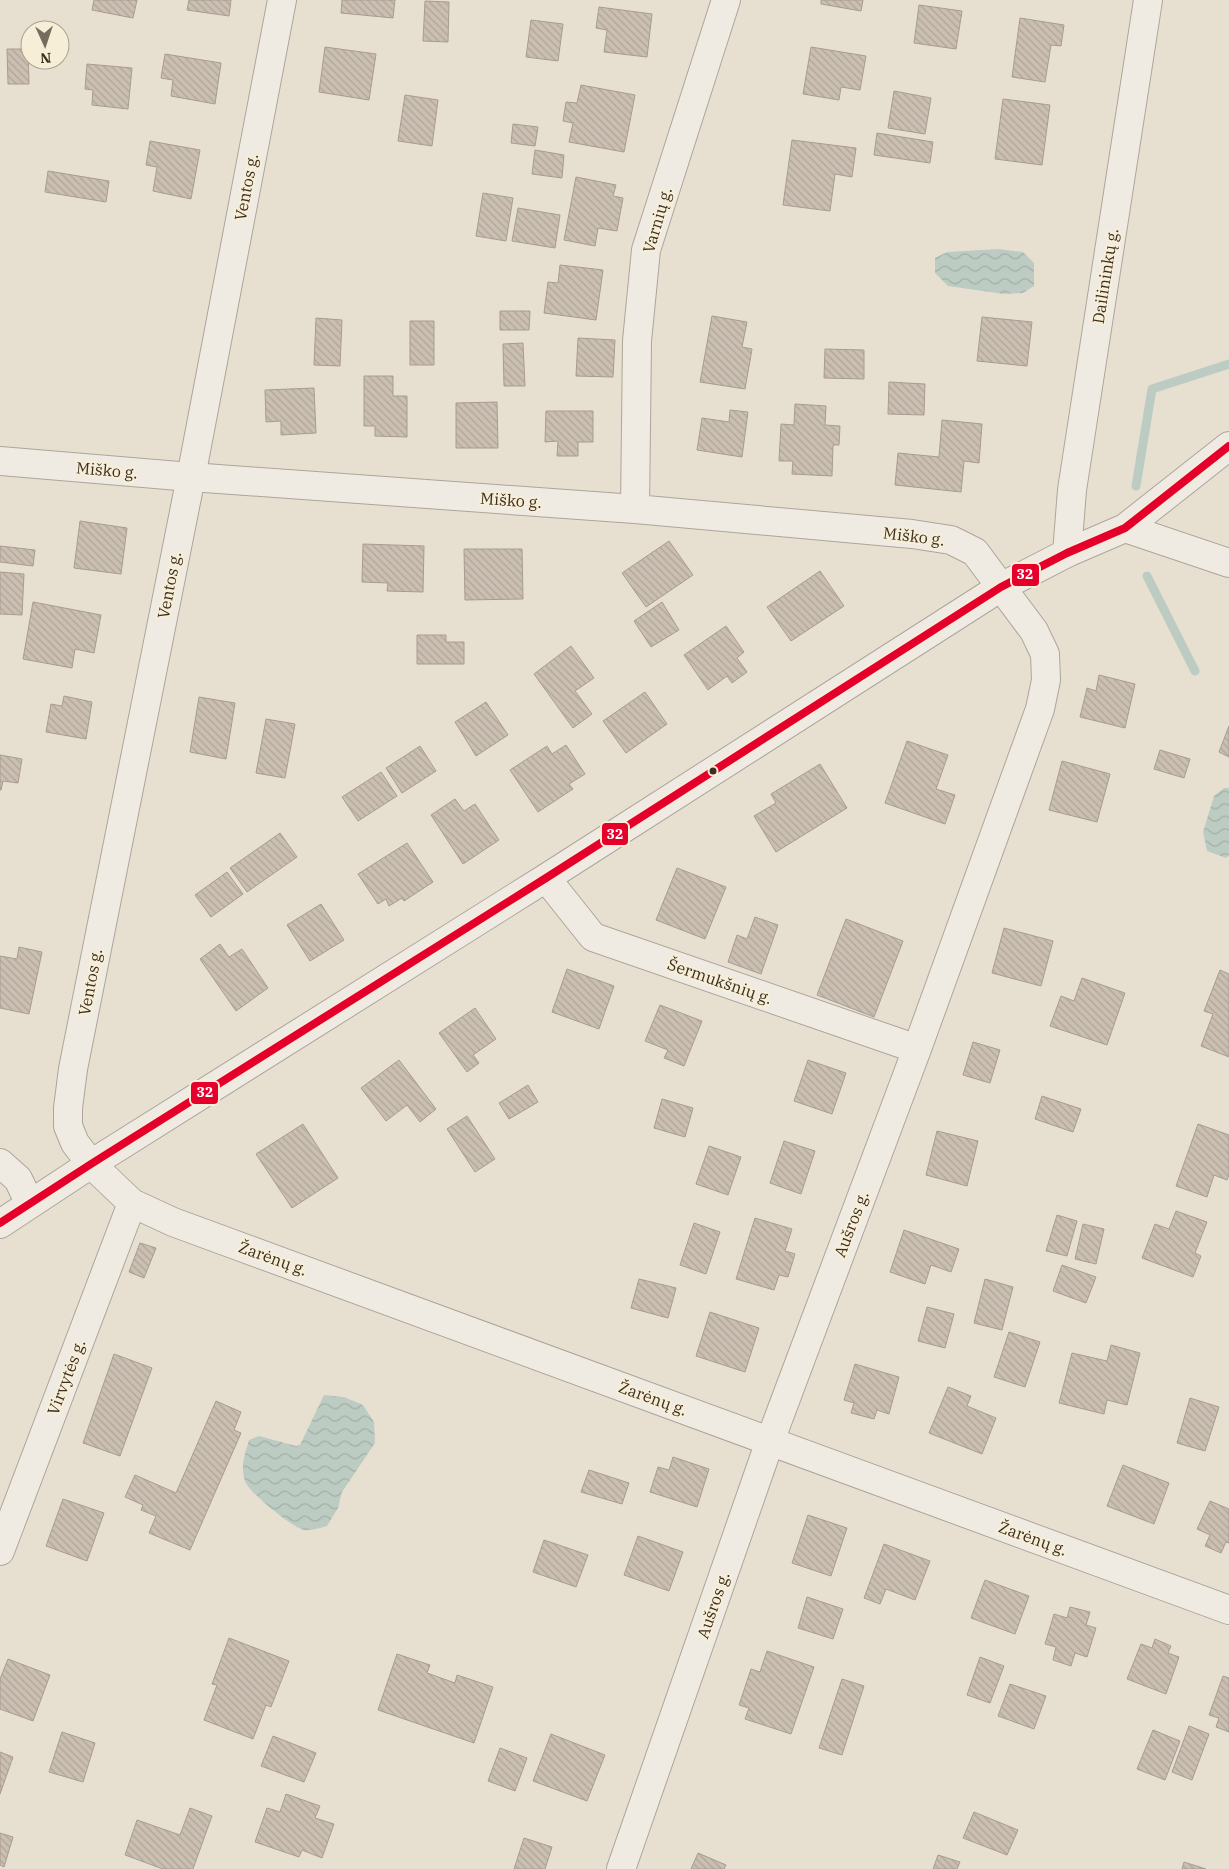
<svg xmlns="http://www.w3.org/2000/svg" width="1229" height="1869" viewBox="0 0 1229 1869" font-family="'IBM Plex Serif',serif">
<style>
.water{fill:url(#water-waves)}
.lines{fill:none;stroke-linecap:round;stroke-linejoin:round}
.stream{stroke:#bcccc2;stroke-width:9}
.building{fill:url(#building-back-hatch);stroke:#a89c90}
.minor-casing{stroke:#ada599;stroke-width:30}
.minor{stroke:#efebe3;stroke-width:28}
.bus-1-casing{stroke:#f7eed8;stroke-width:11}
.bus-1{stroke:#e4002b;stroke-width:8}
.bus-dot{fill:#3d2e20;stroke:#f7eed8;stroke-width:2}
.labels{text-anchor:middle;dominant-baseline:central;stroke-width:4.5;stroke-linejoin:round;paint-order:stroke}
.street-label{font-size:16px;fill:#3d2e20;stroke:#f7eed8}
.line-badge{stroke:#f7eed8;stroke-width:2}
.badge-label{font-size:14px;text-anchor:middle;font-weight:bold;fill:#fff}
</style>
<defs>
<pattern id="water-waves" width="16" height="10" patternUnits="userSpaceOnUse" patternTransform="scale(1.25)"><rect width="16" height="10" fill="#bcccc2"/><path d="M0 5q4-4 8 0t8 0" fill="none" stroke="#a2b0a6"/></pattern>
<pattern id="building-back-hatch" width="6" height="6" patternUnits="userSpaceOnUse" patternTransform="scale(1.25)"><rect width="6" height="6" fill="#cbbfb2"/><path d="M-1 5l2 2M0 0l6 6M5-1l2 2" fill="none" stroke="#afa499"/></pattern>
</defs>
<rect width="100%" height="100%" fill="#e7e0d1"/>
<!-- water -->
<path class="water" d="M 998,249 L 1023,252 L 1034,263 L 1034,286 L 1023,293 L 1004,294 L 948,286 L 935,273 L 935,258 L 947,252 Z
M 1224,788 L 1229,788 L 1229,855 L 1226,858 L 1207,851 L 1203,832 L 1214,796 Z
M 324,1395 L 344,1397 L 363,1405 L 374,1422 L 375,1443 L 342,1492 L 338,1508 L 327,1526 C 320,1528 310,1531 304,1530 C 293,1528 248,1492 245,1481 C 240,1466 245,1454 249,1440 L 259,1436 L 296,1446 L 300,1445 Z"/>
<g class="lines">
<!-- stream -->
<path class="stream" d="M 1136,486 L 1152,389 L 1229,364
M 1147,576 L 1195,671"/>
</g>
<!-- building -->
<path class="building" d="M 94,0 L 137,0 L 133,18 L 92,10 Z
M 189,0 L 231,0 L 229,16 L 187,10 Z
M 342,0 L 395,0 L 393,18 L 341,13 Z
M 821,0 L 863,0 L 861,11 L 821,4 Z
M 425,1 L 449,2 L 448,42 L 423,41 Z
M 919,5 L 962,11 L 956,49 L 914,43 Z
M 599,7 L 652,14 L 647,57 L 604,52 L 607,30 L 596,28 Z
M 1020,18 L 1064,25 L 1061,46 L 1051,45 L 1045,82 L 1012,77 Z
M 531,20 L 563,24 L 558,61 L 526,57 Z
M 325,47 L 376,54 L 369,100 L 319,92 Z
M 811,47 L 866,56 L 860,90 L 841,87 L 839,100 L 803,94 Z
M 7,49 L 28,49 L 29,84 L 8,84 Z
M 165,54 L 221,63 L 215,104 L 171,96 L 173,80 L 161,78 Z
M 87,64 L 132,68 L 128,109 L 92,105 L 93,90 L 85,89 Z
M 581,85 L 635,95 L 624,152 L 569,142 L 573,123 L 563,121 L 566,102 L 577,103 Z
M 894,91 L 931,98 L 925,134 L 888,128 Z
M 405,95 L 438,100 L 432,146 L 398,141 Z
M 1003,99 L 1050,105 L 1042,165 L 995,159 Z
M 513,124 L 538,127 L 535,146 L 511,143 Z
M 877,133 L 933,142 L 930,163 L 874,155 Z
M 792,140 L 856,148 L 852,177 L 835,174 L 830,211 L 783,205 Z
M 150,141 L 200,150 L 191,199 L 153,191 L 157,167 L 146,165 Z
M 535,150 L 564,155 L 562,178 L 532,174 Z
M 48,171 L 109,181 L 106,202 L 45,192 Z
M 576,177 L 616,185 L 613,196 L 623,198 L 617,231 L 598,228 L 595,246 L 564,240 Z
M 483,193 L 513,198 L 506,241 L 476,236 Z
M 518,208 L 560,215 L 555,248 L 512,241 Z
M 560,265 L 603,270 L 596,320 L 544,313 L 548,282 L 558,283 Z
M 500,311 L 530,311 L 529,330 L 500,330 Z
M 712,316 L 747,322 L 742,347 L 752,349 L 745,389 L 700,382 Z
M 982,317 L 1032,322 L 1027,366 L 977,361 Z
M 316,318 L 342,320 L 340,366 L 314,365 Z
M 410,321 L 434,321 L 434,365 L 410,365 Z
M 578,338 L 615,340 L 613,377 L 576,376 Z
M 523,343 L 525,386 L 504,386 L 503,344 Z
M 825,349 L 864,350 L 864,379 L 824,378 Z
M 364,376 L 393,376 L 393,396 L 407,396 L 407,437 L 375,436 L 375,426 L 364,426 Z
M 889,382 L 925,384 L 924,415 L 888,414 Z
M 314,388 L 316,433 L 281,435 L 281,421 L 266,422 L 265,390 Z
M 497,402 L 498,448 L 456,448 L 456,403 Z
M 795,404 L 826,406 L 825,425 L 840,426 L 839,445 L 833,445 L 832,476 L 792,474 L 793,461 L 779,461 L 781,424 L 794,425 Z
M 730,410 L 748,412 L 742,457 L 697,450 L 702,418 L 729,422 Z
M 546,411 L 593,411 L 593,442 L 578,442 L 578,456 L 557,456 L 558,441 L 545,442 Z
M 942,420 L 982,424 L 979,463 L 964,461 L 961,492 L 895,485 L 898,453 L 939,457 Z
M 80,521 L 127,528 L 121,574 L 74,568 Z
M 669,541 L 693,575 L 646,607 L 622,573 Z
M 363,544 L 424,546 L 423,592 L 387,591 L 388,583 L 362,582 Z
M 0,546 L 35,550 L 33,566 L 0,562 Z
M 464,549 L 522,549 L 523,599 L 465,600 Z
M 820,571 L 844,606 L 791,641 L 767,607 Z
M 0,572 L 24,574 L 22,615 L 0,614 Z
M 33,602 L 101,615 L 94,653 L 75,649 L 72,668 L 23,659 Z
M 662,602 L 679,630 L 651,647 L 634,621 Z
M 726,626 L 744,652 L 737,658 L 747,672 L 732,683 L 727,676 L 708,690 L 684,655 Z
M 417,635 L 446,635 L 446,642 L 464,642 L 464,664 L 417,664 Z
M 571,646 L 594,678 L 575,691 L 592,714 L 573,728 L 534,674 Z
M 1099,675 L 1135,684 L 1125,728 L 1080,717 L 1087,688 L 1096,691 Z
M 645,692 L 667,724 L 626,753 L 603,721 Z
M 64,696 L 92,702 L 86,739 L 46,732 L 51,704 L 62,706 Z
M 199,697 L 235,703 L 226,759 L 190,752 Z
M 486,702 L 508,735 L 476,756 L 455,722 Z
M 266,719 L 295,724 L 285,778 L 256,773 Z
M 1229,726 L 1229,757 L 1219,752 Z
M 907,741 L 948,755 L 936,789 L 955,795 L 945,824 L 885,803 Z
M 566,745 L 585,774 L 569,784 L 573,789 L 538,812 L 510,770 L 547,746 L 552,754 Z
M 420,746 L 436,771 L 402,793 L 386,768 Z
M 1160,750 L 1190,759 L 1184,778 L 1154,769 Z
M 0,755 L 22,759 L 18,783 L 3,781 L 1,790 L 0,790 Z
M 1062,761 L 1110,774 L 1097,822 L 1049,810 Z
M 820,764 L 847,808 L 776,852 L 754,816 L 776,803 L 771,794 Z
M 381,772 L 397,796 L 358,821 L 342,797 Z
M 455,799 L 464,811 L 475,804 L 499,840 L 463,864 L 431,815 Z
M 280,833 L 297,857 L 247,892 L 230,868 Z
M 407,843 L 433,882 L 404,901 L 402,898 L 389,906 L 386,899 L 378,904 L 358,874 Z
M 677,868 L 726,887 L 705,939 L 656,920 Z
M 227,872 L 243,894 L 211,917 L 195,895 Z
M 321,904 L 344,940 L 310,961 L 287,925 Z
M 755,917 L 778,925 L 761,974 L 728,962 L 737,935 L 747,939 Z
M 846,919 L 903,941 L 874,1017 L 817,995 Z
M 1004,928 L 1053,941 L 1041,986 L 992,973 Z
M 220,944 L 229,957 L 242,949 L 268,988 L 236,1011 L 200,959 Z
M 19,947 L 42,952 L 29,1014 L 0,1008 L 0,956 L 17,959 Z
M 567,969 L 614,986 L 599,1029 L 552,1012 Z
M 1220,970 L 1229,974 L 1229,1057 L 1201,1046 L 1213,1014 L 1204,1011 Z
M 1082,978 L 1125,993 L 1107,1045 L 1050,1026 L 1061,996 L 1074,1001 Z
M 660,1005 L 702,1021 L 684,1066 L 664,1058 L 668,1050 L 645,1041 Z
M 475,1008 L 496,1039 L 473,1055 L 479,1063 L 467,1072 L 439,1033 Z
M 973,1042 L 1000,1050 L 990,1083 L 963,1075 Z
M 399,1060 L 436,1109 L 420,1122 L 407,1105 L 386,1121 L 361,1088 Z
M 808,1060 L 846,1073 L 832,1114 L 794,1101 Z
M 528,1085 L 538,1102 L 509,1119 L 499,1103 Z
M 1042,1096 L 1081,1109 L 1073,1132 L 1035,1119 Z
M 662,1099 L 693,1108 L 685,1137 L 654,1128 Z
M 467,1116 L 495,1159 L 475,1172 L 447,1129 Z
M 303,1124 L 338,1178 L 292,1208 L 256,1154 Z
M 1198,1124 L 1229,1135 L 1229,1175 L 1227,1180 L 1214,1175 L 1207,1197 L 1176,1186 Z
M 937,1131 L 978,1141 L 967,1186 L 926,1175 Z
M 784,1141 L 815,1151 L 801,1194 L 770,1183 Z
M 709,1146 L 741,1157 L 728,1195 L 696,1184 Z
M 1176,1211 L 1207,1222 L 1195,1253 L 1201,1256 L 1193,1277 L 1142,1258 L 1155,1224 L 1169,1229 Z
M 1057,1215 L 1077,1221 L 1067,1256 L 1046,1251 Z
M 755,1218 L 792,1229 L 785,1251 L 795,1254 L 788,1277 L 779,1275 L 774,1290 L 736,1279 Z
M 694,1223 L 720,1232 L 706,1274 L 680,1265 Z
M 1083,1224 L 1104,1229 L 1096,1264 L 1075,1259 Z
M 904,1230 L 959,1249 L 951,1272 L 931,1265 L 925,1284 L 890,1272 Z
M 140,1243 L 156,1248 L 144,1278 L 129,1272 Z
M 1062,1265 L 1096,1277 L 1086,1303 L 1053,1291 Z
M 639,1279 L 676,1288 L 668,1318 L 631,1308 Z
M 985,1279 L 1013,1287 L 1002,1330 L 974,1323 Z
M 927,1307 L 954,1314 L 945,1348 L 918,1341 Z
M 710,1312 L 759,1328 L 745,1372 L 696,1356 Z
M 1009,1332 L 1040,1342 L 1025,1387 L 994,1377 Z
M 1111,1345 L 1140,1353 L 1127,1405 L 1107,1400 L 1104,1414 L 1059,1403 L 1072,1353 L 1107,1361 Z
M 114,1354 L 152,1368 L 120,1456 L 83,1443 Z
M 855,1364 L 899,1377 L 889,1414 L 877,1410 L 874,1419 L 851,1413 L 854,1403 L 844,1400 Z
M 948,1387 L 971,1396 L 967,1406 L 996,1418 L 982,1454 L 929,1433 Z
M 1190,1398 L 1219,1407 L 1205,1451 L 1177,1443 Z
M 216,1401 L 241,1412 L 234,1430 L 241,1433 L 190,1550 L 149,1533 L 156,1516 L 141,1510 L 143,1505 L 125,1497 L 135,1475 L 176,1493 Z
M 673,1457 L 709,1469 L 697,1507 L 650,1492 L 658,1467 L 669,1470 Z
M 1123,1465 L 1169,1483 L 1154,1524 L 1107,1506 Z
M 589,1470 L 629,1483 L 622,1504 L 581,1492 Z
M 63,1499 L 104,1513 L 87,1561 L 46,1546 Z
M 1210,1501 L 1229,1509 L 1229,1543 L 1226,1542 L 1221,1553 L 1205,1546 L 1210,1535 L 1197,1529 Z
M 808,1515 L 847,1528 L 831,1576 L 792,1563 Z
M 638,1536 L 683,1552 L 669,1591 L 624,1575 Z
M 544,1540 L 588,1555 L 576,1587 L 533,1572 Z
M 884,1544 L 930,1561 L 915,1600 L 886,1589 L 880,1604 L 864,1598 Z
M 985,1580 L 1029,1596 L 1015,1634 L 971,1618 Z
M 807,1597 L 843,1609 L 833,1639 L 798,1628 Z
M 1070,1607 L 1090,1612 L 1086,1625 L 1096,1628 L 1087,1657 L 1075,1653 L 1071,1666 L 1053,1660 L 1056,1647 L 1045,1644 L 1054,1614 L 1067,1618 Z
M 229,1638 L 289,1661 L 271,1707 L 266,1705 L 253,1739 L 204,1720 L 217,1685 L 212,1684 Z
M 1155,1639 L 1171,1646 L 1168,1653 L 1179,1657 L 1166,1694 L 1127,1679 L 1141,1644 L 1152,1648 Z
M 767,1651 L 814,1667 L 791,1734 L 745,1719 L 749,1708 L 739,1705 L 751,1669 L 760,1672 Z
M 397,1654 L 430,1665 L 427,1673 L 455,1683 L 457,1675 L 493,1687 L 474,1743 L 378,1710 Z
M 980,1657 L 1004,1666 L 990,1703 L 967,1695 Z
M 8,1659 L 50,1675 L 33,1721 L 0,1709 L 0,1679 Z
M 1223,1676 L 1229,1678 L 1229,1732 L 1216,1727 L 1219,1718 L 1209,1715 Z
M 842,1679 L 864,1686 L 842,1755 L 819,1748 Z
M 1010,1684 L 1046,1696 L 1034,1729 L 998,1716 Z
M 1189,1726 L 1209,1734 L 1192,1780 L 1172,1772 Z
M 1153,1730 L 1180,1741 L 1165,1780 L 1137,1769 Z
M 62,1732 L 95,1743 L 83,1782 L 49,1772 Z
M 551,1734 L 605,1755 L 587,1801 L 533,1781 Z
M 273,1736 L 316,1753 L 304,1782 L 261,1766 Z
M 500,1748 L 527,1758 L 515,1791 L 488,1781 Z
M 0,1752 L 13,1757 L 0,1794 Z
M 286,1794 L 320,1806 L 315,1818 L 334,1824 L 322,1858 L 302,1850 L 299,1857 L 255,1842 L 267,1808 L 280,1812 Z
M 190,1808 L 212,1816 L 193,1869 L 163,1869 L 125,1855 L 137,1820 L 180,1835 Z
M 974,1812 L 1018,1830 L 1007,1855 L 963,1838 Z
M 0,1833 L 13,1837 L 4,1867 L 0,1865 Z
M 524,1838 L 552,1847 L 545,1869 L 514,1869 Z
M 698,1853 L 726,1865 L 724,1869 L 691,1869 Z
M 938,1855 L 960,1862 L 957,1869 L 933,1869 Z
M 1184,1862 L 1206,1869 L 1182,1869 Z"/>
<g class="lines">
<defs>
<path id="minor" d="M 282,0 L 191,477 L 73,1069 L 68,1108 L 68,1126 L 75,1143 L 91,1164 L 132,1203 L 173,1222 L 1229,1610
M 0,461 L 191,477 L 635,509 L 912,534 L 951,540 L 975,552 L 1034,631 L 1045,654 L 1046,680 L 1040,709 L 917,1049 L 770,1441 L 621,1869
M 635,509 L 637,341 L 646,250 L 726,0
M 1125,528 L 1229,563
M 1067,553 L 1072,490 L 1148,0
M 546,878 L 593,937 L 917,1049
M 0,1163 L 18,1179 L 30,1204
M 0,1224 L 91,1164 L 546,878 L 1001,587 L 1067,553 L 1125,528 L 1229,446
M 0,1551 L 132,1203"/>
</defs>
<!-- minor casing -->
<use href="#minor" class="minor-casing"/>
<!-- minor -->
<use href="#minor" class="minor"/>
<defs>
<path id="bus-1" d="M 0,1223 L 91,1164 L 546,878 L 1001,587 L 1067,553 L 1125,528 L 1229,446"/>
</defs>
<!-- bus-1 casing -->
<use href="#bus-1" class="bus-1-casing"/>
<!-- bus-1 -->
<use href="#bus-1" class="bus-1"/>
</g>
<!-- markers -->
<circle class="bus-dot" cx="713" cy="771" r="4.5"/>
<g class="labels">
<!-- street labels -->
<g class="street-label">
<text transform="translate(246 187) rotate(-79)">Ventos g.</text>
<text transform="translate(657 220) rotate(-74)">Varnių g.</text>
<text transform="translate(1105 276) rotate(-81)">Dailininkų g.</text>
<text transform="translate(107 470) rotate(5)">Miško g.</text>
<text transform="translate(511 500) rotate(4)">Miško g.</text>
<text transform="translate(914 536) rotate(7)">Miško g.</text>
<text transform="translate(169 585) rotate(-79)">Ventos g.</text>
<text transform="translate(720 981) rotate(19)">Šermukšnių g.</text>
<text transform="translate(90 982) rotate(-79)">Ventos g.</text>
<text transform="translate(851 1224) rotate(-69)">Aušros g.</text>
<text transform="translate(273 1258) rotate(20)">Žarėnų g.</text>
<text transform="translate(66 1377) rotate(-69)">Virvytės g.</text>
<text transform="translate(653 1398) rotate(20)">Žarėnų g.</text>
<text transform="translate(1033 1538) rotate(20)">Žarėnų g.</text>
<text transform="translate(713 1605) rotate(-71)">Aušros g.</text>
</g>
</g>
<g class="line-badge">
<rect x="1011" y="563" width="29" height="24" rx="5" fill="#e4002b"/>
<rect x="601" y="822" width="28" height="24" rx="5" fill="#e4002b"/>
<rect x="190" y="1081" width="29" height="24" rx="5" fill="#e4002b"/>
</g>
<g class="badge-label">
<text x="1025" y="579">32</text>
<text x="615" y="839">32</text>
<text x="205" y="1097">32</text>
</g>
<!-- north arrow -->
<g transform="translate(45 45) rotate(177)"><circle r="24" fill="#f7eed8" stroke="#ada18e"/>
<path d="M0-4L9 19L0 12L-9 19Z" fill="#786c5e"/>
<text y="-8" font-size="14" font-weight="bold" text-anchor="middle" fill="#3d2e20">N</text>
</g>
</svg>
